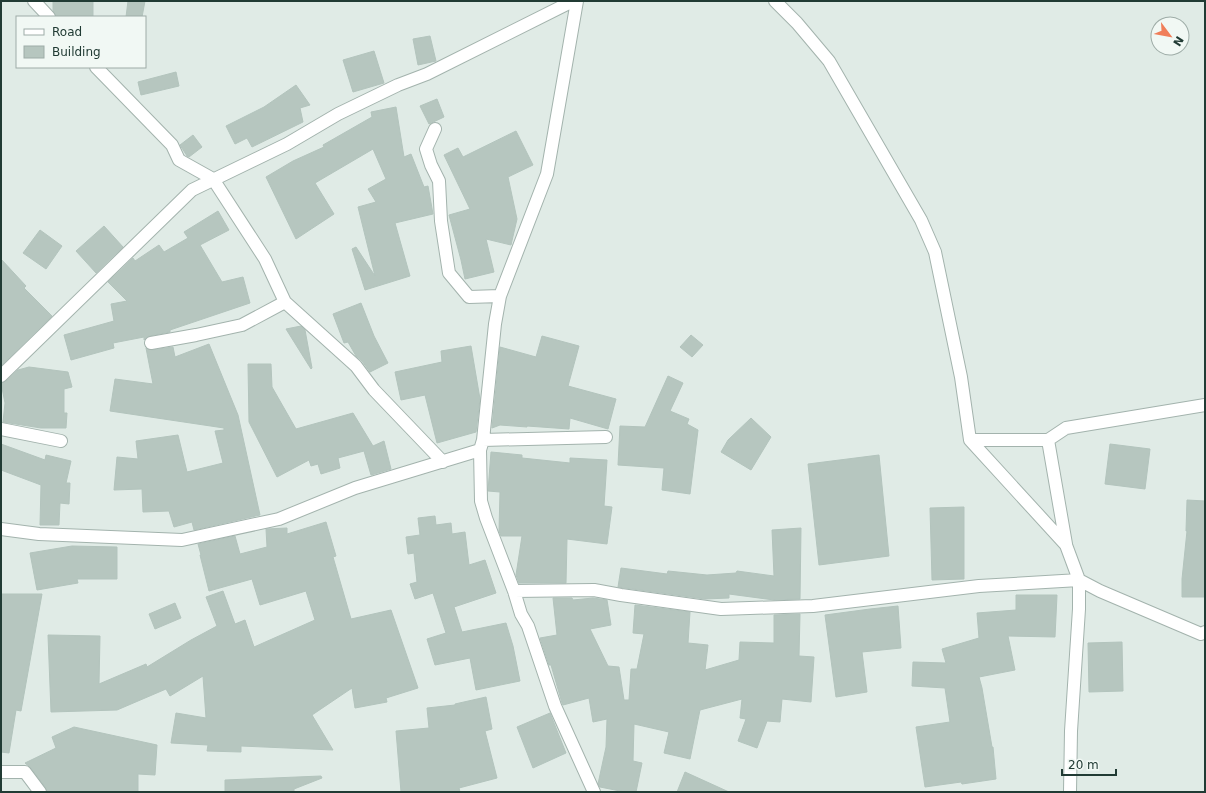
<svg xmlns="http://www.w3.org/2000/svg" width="1206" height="793" viewBox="0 0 1206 793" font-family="'DejaVu Sans',sans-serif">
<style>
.building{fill:#b6c6bf;stroke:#b3c4bd}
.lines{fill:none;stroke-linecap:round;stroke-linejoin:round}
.minor-casing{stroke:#a3b3ad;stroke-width:14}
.minor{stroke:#fff;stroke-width:12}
</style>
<rect width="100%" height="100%" fill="#e0ebe6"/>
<!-- building -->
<path class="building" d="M 53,1 L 93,1 L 93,17 L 56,17 L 53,10 Z
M 128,1 L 145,1 L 142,17 L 126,17 Z
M 430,36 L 436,61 L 418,65 L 413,39 Z
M 374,51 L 384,83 L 353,92 L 343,60 Z
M 176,72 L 179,86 L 141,95 L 138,82 Z
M 296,85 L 310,105 L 300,108 L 303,122 L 252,147 L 247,138 L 235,144 L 226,126 L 264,107 Z
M 437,99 L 444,117 L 429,124 L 420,106 Z
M 396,107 L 404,157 L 411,154 L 424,187 L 428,186 L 433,214 L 395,223 L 410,276 L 365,290 L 352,249 L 356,247 L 375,276 L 358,207 L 376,202 L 368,189 L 386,179 L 373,149 L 315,183 L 334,214 L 296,239 L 266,177 L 293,161 L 324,147 L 323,145 L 372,117 L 371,112 Z
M 516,131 L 533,165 L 508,177 L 517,219 L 511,245 L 486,239 L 494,272 L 465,279 L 461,260 L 449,215 L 470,209 L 444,155 L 458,148 L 463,157 Z
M 193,135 L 202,147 L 189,157 L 187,156 L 180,145 Z
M 218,211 L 229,230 L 200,245 L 222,282 L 243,277 L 250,303 L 170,330 L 170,332 L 149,336 L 144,340 L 144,337 L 113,343 L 114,348 L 71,360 L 64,335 L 114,321 L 111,304 L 127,301 L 108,282 L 133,258 L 135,261 L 159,245 L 164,252 L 188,238 L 184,232 Z
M 104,226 L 123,247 L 96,273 L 76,251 Z
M 40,230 L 62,246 L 46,269 L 23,253 Z
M 1,259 L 26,286 L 24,288 L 52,316 L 1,366 Z
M 361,303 L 374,336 L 388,363 L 370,372 L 362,361 L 356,356 L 348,342 L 344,343 L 333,314 Z
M 301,326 L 305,330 L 312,368 L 311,369 L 286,329 Z
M 691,335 L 703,345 L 692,357 L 680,347 Z
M 542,336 L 579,346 L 568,386 L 616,399 L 608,429 L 570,418 L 569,429 L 527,426 L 527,427 L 500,425 L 492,428 L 500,347 L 536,357 Z
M 209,344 L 238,415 L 260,515 L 194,530 L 192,522 L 174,527 L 169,511 L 143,512 L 142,489 L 114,490 L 117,457 L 138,459 L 136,441 L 178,435 L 187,472 L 223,463 L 215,431 L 224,430 L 224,428 L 110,411 L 115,379 L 153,384 L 146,348 L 152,350 L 173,347 L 175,357 Z
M 471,346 L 480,399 L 476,432 L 437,443 L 425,395 L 401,400 L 395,372 L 442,362 L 441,351 Z
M 248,364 L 271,364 L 272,387 L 296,429 L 353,413 L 373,446 L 384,441 L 391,469 L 371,475 L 364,451 L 338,458 L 340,468 L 321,474 L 318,464 L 311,466 L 309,460 L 277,477 L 249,422 Z
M 29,367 L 68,372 L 72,387 L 64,389 L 64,413 L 67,413 L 66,428 L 41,428 L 3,422 L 5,403 L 1,383 L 6,381 L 18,370 Z
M 668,376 L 683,383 L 670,411 L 689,419 L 687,424 L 698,430 L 690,494 L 662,490 L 664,468 L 618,465 L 620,426 L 645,427 Z
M 751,418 L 771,437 L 751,470 L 721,452 L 728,440 Z
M 1,444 L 45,460 L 46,455 L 71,461 L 66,483 L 70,483 L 69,504 L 60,503 L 59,525 L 40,525 L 41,485 L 1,470 Z
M 1110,444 L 1150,449 L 1145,489 L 1105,484 Z
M 491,452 L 522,455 L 522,458 L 570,463 L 570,458 L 607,460 L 604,506 L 612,507 L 607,544 L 567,539 L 566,583 L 519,583 L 516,575 L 522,536 L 501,536 L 499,531 L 500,492 L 488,491 Z
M 879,455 L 889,556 L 819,565 L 808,464 Z
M 1187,500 L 1205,501 L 1205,597 L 1182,597 L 1182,579 L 1187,531 L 1186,531 Z
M 964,507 L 964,579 L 932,580 L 930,508 Z
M 435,516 L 436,525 L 451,523 L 452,534 L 465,532 L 469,565 L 485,560 L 496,593 L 454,607 L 462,632 L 506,623 L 513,646 L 520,681 L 476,690 L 470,658 L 435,665 L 427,639 L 446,633 L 433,593 L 415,599 L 410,584 L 417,582 L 414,553 L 408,554 L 406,537 L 420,535 L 418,518 Z
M 326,522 L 336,556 L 333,557 L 351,619 L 391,610 L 418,688 L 386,698 L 387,702 L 355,708 L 352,688 L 312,715 L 333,750 L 241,746 L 241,752 L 207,751 L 208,745 L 171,743 L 176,713 L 206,718 L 203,676 L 170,696 L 166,689 L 117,710 L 51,712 L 48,635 L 100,636 L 99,684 L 146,664 L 147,667 L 191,640 L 217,626 L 206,597 L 223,591 L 235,624 L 245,620 L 254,647 L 315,620 L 306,591 L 260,605 L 252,579 L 209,591 L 200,555 L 201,555 L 198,544 L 235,536 L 240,554 L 267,547 L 266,529 L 287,528 L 287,534 Z
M 801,528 L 800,599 L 774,600 L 729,594 L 729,598 L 705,599 L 618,587 L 621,568 L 667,574 L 668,571 L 707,575 L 736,573 L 737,571 L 774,576 L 772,530 Z
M 72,546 L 117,547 L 117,579 L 77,579 L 78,583 L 37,590 L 30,553 Z
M 1,594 L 42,594 L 21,711 L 16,710 L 9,753 L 1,752 Z
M 1016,595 L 1057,595 L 1055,637 L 1008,636 L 1015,670 L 979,677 L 982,688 L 992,747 L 993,747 L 996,779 L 962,784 L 961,782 L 925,787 L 916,727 L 950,722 L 945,688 L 912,686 L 913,662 L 946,663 L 942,649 L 979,638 L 977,613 L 1016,610 Z
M 553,598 L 572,598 L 573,600 L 593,598 L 607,600 L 611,625 L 590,629 L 608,666 L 619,667 L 624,700 L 629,700 L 631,669 L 637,669 L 644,634 L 633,633 L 635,605 L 690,612 L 688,643 L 708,645 L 705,670 L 739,660 L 740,642 L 774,643 L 774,615 L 800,614 L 799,656 L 814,657 L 811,702 L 782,699 L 780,722 L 767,721 L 757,748 L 738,741 L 746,719 L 740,718 L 742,699 L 700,710 L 690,759 L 664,753 L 669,732 L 634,724 L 633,761 L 642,763 L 636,792 L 625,792 L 600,787 L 598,784 L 606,747 L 607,719 L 593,722 L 589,698 L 563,705 L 562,703 L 551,665 L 549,665 L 540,638 L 557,635 Z
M 175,603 L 181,618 L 155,629 L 149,614 Z
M 898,606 L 901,648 L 862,652 L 867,692 L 836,697 L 825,615 L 870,609 Z
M 1122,642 L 1123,691 L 1089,692 L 1088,643 Z
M 486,697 L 492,729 L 485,731 L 497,778 L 459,788 L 460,792 L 401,792 L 396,731 L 429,728 L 427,708 L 455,705 L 455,704 Z
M 550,713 L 566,753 L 533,768 L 517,727 Z
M 74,727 L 157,745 L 155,775 L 138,774 L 138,792 L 47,792 L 46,788 L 31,768 L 25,763 L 56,748 L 52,737 Z
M 685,772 L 729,792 L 677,792 Z
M 321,776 L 322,778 L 294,789 L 294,792 L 225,792 L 225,780 Z"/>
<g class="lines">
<defs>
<path id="minor" d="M 34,1 L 49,17
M 577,1 L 547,174 L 500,296 L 495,324 L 483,440 L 480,450 L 481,501 L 486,518 L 514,591 L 521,614 L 528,626 L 555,706 L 594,792
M 775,1 L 797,23 L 829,61 L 921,220 L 935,252 L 961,377 L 970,440 L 1066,545 L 1079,580 L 1079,609 L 1071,731 L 1070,792
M 96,67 L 172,145 L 179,160 L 213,179 L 265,259 L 285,302 L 356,366 L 374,390 L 443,462
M 435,129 L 426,149 L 431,165 L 439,181 L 441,221 L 449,273 L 469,297 L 500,296
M 151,343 L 196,335 L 242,325 L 285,302
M 1,376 L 192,190 L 287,144 L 338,114 L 398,85 L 427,74 L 573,1
M 1,429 L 61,441
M 483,440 L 606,437
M 970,440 L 1048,440
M 1,529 L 39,534 L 182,540 L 279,519 L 355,488 L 480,450
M 1066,544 L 1048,440 L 1066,428 L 1205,405
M 514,591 L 594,590 L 621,595 L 721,609 L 813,606 L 979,586 L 1079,580 L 1100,591 L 1201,634 L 1205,632
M 1,772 L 25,772 L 40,792"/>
</defs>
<!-- minor casing -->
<use href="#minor" class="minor-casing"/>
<!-- minor -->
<use href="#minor" class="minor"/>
</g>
<!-- border -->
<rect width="1206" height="793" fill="none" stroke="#213b34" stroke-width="4"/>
<!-- legend -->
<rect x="16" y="16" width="130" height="52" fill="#f1f8f4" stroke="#9eaca7"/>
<rect x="24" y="29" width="20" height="6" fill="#ffffff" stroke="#9eaca7"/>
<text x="52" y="36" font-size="12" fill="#213b34">Road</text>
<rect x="24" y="46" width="20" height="12" fill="#b6c6bf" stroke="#9eaca7"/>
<text x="52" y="56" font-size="12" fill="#213b34">Building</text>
<!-- north arrow -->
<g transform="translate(1170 36) rotate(122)"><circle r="19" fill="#f1f8f4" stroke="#9eaca7"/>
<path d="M0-3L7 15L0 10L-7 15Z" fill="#f07e59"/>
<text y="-6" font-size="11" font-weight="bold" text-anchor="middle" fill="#213b34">N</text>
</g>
<!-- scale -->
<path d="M1062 769v6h54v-6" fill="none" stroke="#213b34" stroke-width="2"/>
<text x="1068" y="769" font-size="12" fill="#213b34" stroke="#f1f8f4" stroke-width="3" paint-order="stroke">20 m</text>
</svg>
